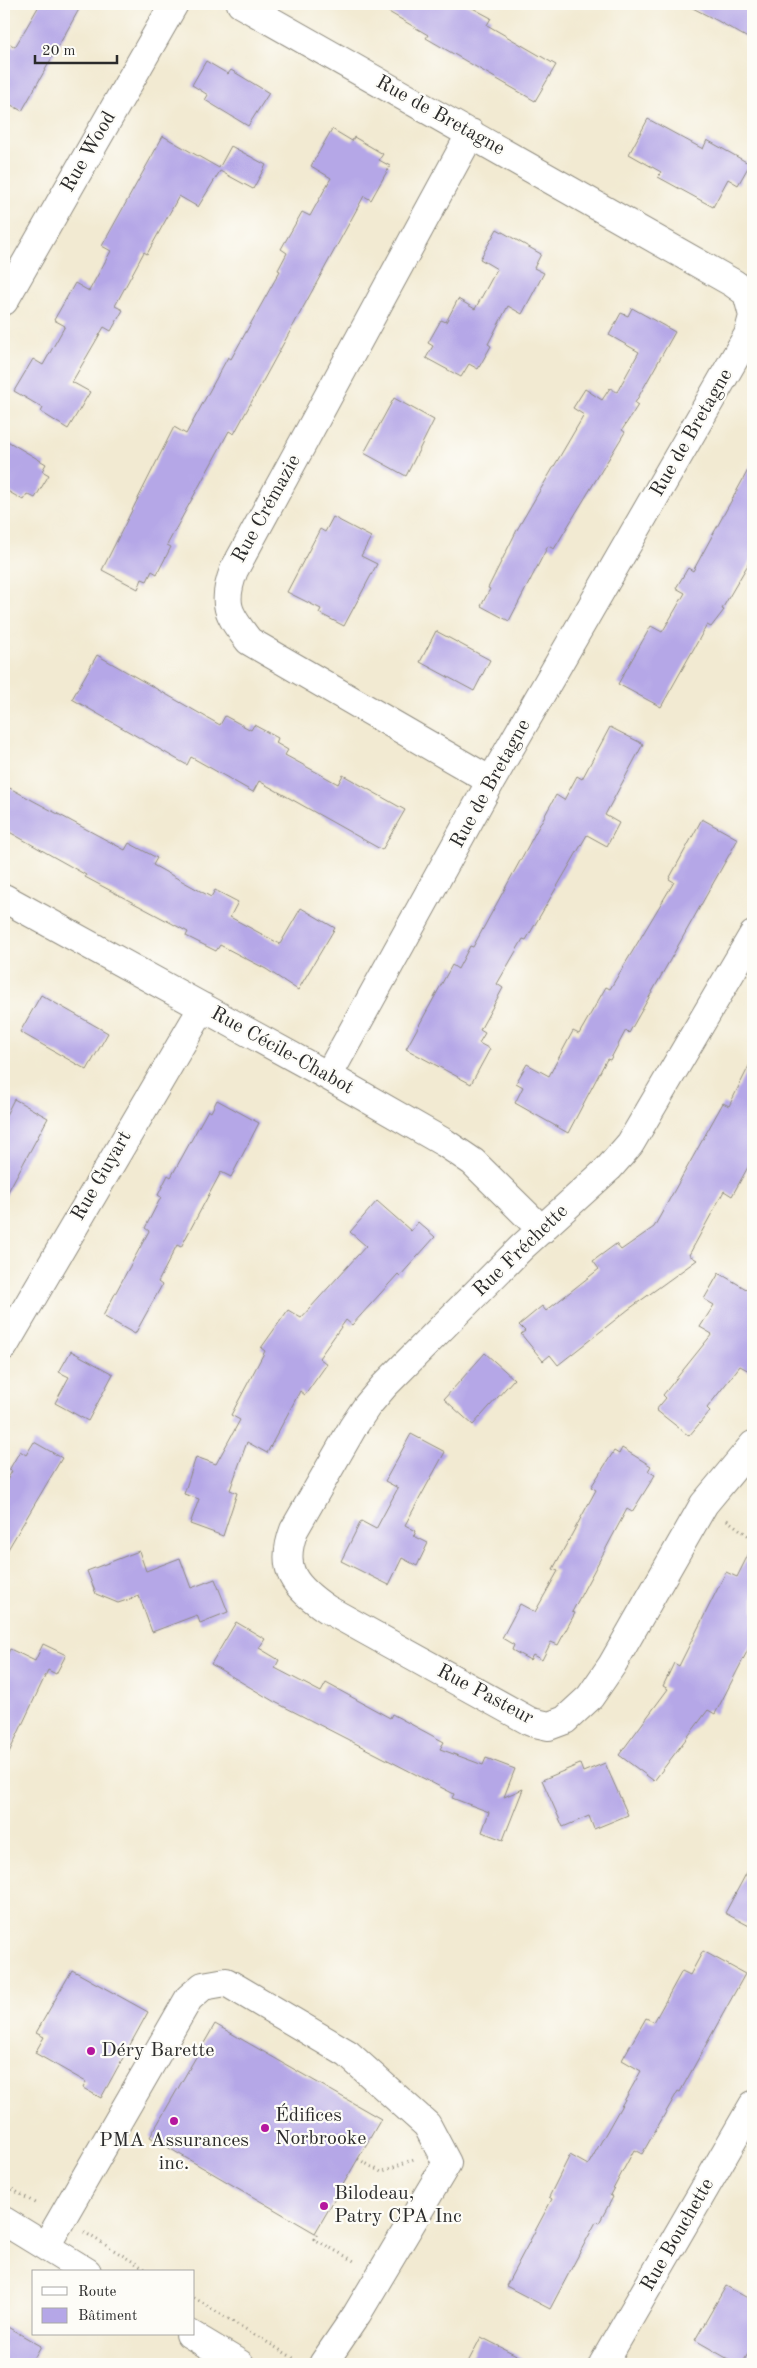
<svg xmlns="http://www.w3.org/2000/svg" width="757" height="2368" viewBox="0 0 757 2368" font-family="'Old Standard TT',serif">
<style>
.building{fill:#b5a7e7}
.lines{fill:none;stroke-linecap:round;stroke-linejoin:round}
.minor-casing{stroke:#8e8a7e;stroke-width:30}
.path{stroke:#8e8a7e;stroke-width:3;stroke-dasharray:1 4;stroke-linecap:butt}
.minor{stroke:#fff;stroke-width:28}
.poi-dot{fill:#b5179e;stroke:#fdfcf7;stroke-width:2}
.labels{text-anchor:middle;dominant-baseline:central;stroke-width:4.5;stroke-linejoin:round;paint-order:stroke}
.street-label{font-size:20px;fill:#2b2b2b;stroke:#fdfcf7}
.poi-label{font-size:20px;fill:#2b2b2b;stroke:#fdfcf7;text-anchor:start}
</style>
<rect width="100%" height="100%" fill="#fdfcf7"/>
<filter id="ink" filterUnits="userSpaceOnUse"><feTurbulence type="fractalNoise" baseFrequency=".02" numOctaves="2"/><feDisplacementMap in="SourceGraphic" scale="10" xChannelSelector="R" yChannelSelector="G"/><feConvolveMatrix kernelMatrix="1 2 1 2 8 2 1 2 1" color-interpolation-filters="sRGB"/></filter>
<filter id="wash" filterUnits="userSpaceOnUse"><feTurbulence type="fractalNoise" baseFrequency=".0096" numOctaves="4" result="noise"/><feDisplacementMap in="SourceGraphic" scale="20" xChannelSelector="R" yChannelSelector="G"/><feGaussianBlur stdDeviation="1.12" result="paint"/><feColorMatrix in="noise" values="0 0 0 0 0 0 0 0 0 0 0 0 0 0 0 0 0 1.4 0 .05"/><feComposite in="paint" operator="in"/></filter>
<g filter="url(#wash)">
<rect width="100%" height="100%" fill="#f2ead2"/>
<g id="blocks">
<!-- building -->
<path class="building" d="M 40,4 L 82,4 L 22,111 L 4,101 L 4,40 L 15,47 Z
M 375,4 L 465,4 L 491,18 L 487,25 L 556,65 L 535,101 L 426,38 L 428,35 Z
M 685,4 L 753,4 L 753,41 L 718,21 Z
M 206,61 L 228,74 L 231,70 L 269,93 L 248,126 L 205,100 L 208,95 L 192,85 Z
M 648,119 L 703,149 L 707,140 L 750,164 L 738,185 L 728,179 L 713,207 L 658,177 L 661,172 L 629,154 Z
M 332,129 L 352,141 L 354,137 L 383,154 L 379,160 L 390,166 L 371,200 L 364,196 L 234,434 L 229,431 L 167,545 L 171,547 L 157,574 L 152,571 L 147,581 L 142,579 L 138,589 L 102,570 L 174,427 L 186,434 L 228,357 L 231,359 L 280,271 L 278,270 L 287,253 L 281,249 L 302,212 L 310,216 L 331,178 L 311,166 Z
M 163,136 L 219,168 L 231,146 L 266,165 L 253,189 L 220,171 L 198,207 L 179,196 L 147,254 L 144,252 L 115,306 L 123,310 L 111,331 L 104,327 L 72,382 L 90,392 L 68,429 L 41,412 L 43,408 L 14,391 L 33,359 L 43,365 L 65,326 L 54,320 L 75,283 L 89,291 L 111,251 L 102,246 Z
M 497,229 L 541,254 L 534,268 L 544,273 L 522,314 L 508,306 L 488,344 L 491,346 L 478,369 L 469,364 L 461,377 L 426,358 L 433,346 L 428,343 L 441,320 L 446,322 L 458,299 L 475,309 L 497,269 L 480,259 Z
M 632,308 L 675,332 L 635,403 L 638,405 L 622,430 L 625,432 L 554,549 L 548,546 L 509,621 L 481,606 L 490,589 L 488,588 L 518,528 L 584,415 L 573,408 L 585,389 L 602,400 L 610,388 L 617,392 L 639,352 L 609,335 L 621,313 L 628,316 Z
M 394,398 L 434,420 L 406,476 L 364,453 Z
M 4,439 L 46,464 L 42,471 L 49,475 L 35,498 L 27,494 L 23,500 L 4,489 Z
M 753,461 L 753,556 L 722,609 L 724,610 L 711,627 L 707,625 L 661,707 L 618,684 L 651,626 L 662,632 L 664,629 L 685,593 L 676,588 L 688,568 L 693,571 Z
M 333,517 L 371,537 L 361,556 L 377,564 L 344,626 L 319,613 L 321,609 L 287,592 L 320,529 L 325,532 Z
M 436,631 L 490,660 L 474,691 L 420,662 Z
M 97,655 L 220,725 L 225,716 L 251,730 L 254,725 L 278,738 L 276,743 L 288,750 L 285,755 L 338,784 L 343,775 L 405,810 L 382,850 L 259,781 L 253,792 L 191,757 L 187,765 L 72,699 Z
M 610,727 L 643,744 L 605,815 L 619,823 L 607,846 L 587,835 L 526,940 L 523,939 L 497,984 L 503,988 L 480,1030 L 485,1033 L 479,1043 L 490,1049 L 471,1084 L 406,1049 L 452,965 L 458,969 L 470,946 L 473,947 L 556,795 L 564,800 L 577,776 L 582,779 Z
M 4,785 L 125,850 L 129,843 L 157,858 L 153,865 L 211,897 L 215,890 L 238,902 L 230,917 L 280,944 L 301,908 L 335,928 L 298,990 L 266,969 L 220,945 L 216,951 L 186,936 L 188,932 L 85,877 L 86,875 L 4,829 Z
M 702,819 L 738,839 L 629,1033 L 626,1030 L 610,1060 L 607,1059 L 568,1133 L 515,1103 L 523,1087 L 516,1083 L 527,1064 L 549,1076 L 573,1031 L 579,1034 L 606,987 L 610,989 L 674,882 L 669,879 Z
M 41,995 L 108,1033 L 87,1070 L 20,1032 Z
M 753,1058 L 753,1158 L 732,1196 L 724,1191 L 689,1255 L 697,1260 L 629,1309 L 558,1365 L 550,1355 L 543,1361 L 521,1334 L 525,1331 L 519,1325 L 542,1306 L 546,1311 L 599,1269 L 593,1261 L 616,1244 L 621,1250 L 654,1227 L 723,1103 L 729,1106 Z
M 14,1099 L 48,1118 L 4,1199 L 4,1119 Z
M 217,1100 L 259,1123 L 231,1177 L 221,1172 L 181,1247 L 177,1245 L 158,1282 L 162,1285 L 135,1334 L 103,1316 L 149,1231 L 145,1228 L 161,1197 L 158,1195 L 168,1175 L 171,1177 L 208,1110 L 211,1112 Z
M 377,1201 L 411,1231 L 418,1222 L 435,1237 L 400,1276 L 398,1274 L 352,1325 L 346,1320 L 319,1358 L 327,1364 L 305,1395 L 300,1391 L 267,1453 L 247,1442 L 230,1490 L 237,1493 L 223,1536 L 190,1524 L 199,1499 L 184,1494 L 196,1457 L 216,1464 L 240,1420 L 231,1415 L 265,1351 L 261,1348 L 288,1310 L 301,1318 L 366,1246 L 350,1232 Z
M 719,1273 L 753,1293 L 753,1373 L 740,1366 L 707,1408 L 710,1411 L 689,1436 L 656,1410 L 666,1398 L 663,1395 L 712,1334 L 700,1327 L 714,1305 L 704,1299 Z
M 71,1351 L 113,1374 L 88,1421 L 55,1403 L 69,1377 L 59,1372 Z
M 485,1353 L 514,1379 L 473,1425 L 444,1399 Z
M 411,1434 L 445,1452 L 405,1525 L 416,1531 L 414,1536 L 428,1543 L 417,1566 L 402,1558 L 389,1585 L 341,1561 L 361,1521 L 376,1529 L 398,1488 L 385,1481 Z
M 34,1442 L 62,1458 L 4,1556 L 4,1486 L 12,1471 L 9,1470 L 20,1451 L 26,1455 Z
M 622,1448 L 651,1466 L 648,1471 L 655,1475 L 632,1512 L 627,1509 L 572,1612 L 575,1613 L 558,1645 L 551,1642 L 542,1660 L 533,1655 L 530,1660 L 512,1650 L 514,1645 L 502,1638 L 520,1604 L 535,1612 L 558,1571 L 553,1569 L 596,1490 L 591,1487 L 614,1451 L 619,1454 Z
M 753,1545 L 753,1640 L 715,1714 L 708,1710 L 654,1781 L 619,1755 L 668,1689 L 663,1686 L 674,1663 L 679,1666 L 726,1572 L 737,1577 Z
M 139,1551 L 146,1571 L 180,1558 L 191,1588 L 215,1579 L 228,1612 L 200,1623 L 197,1615 L 152,1632 L 139,1596 L 118,1603 L 96,1594 L 87,1571 Z
M 236,1622 L 265,1639 L 259,1648 L 279,1660 L 275,1668 L 321,1692 L 326,1683 L 390,1718 L 392,1714 L 444,1742 L 440,1749 L 483,1765 L 486,1758 L 515,1769 L 504,1797 L 523,1789 L 503,1840 L 482,1832 L 489,1812 L 452,1798 L 454,1794 L 273,1701 L 211,1664 Z
M 43,1644 L 66,1655 L 56,1674 L 48,1670 L 4,1763 L 4,1662 L 10,1649 L 35,1661 Z
M 605,1763 L 628,1815 L 594,1829 L 589,1816 L 563,1827 L 542,1780 L 580,1764 L 583,1772 Z
M 753,1861 L 753,1928 L 725,1913 Z
M 703,1951 L 745,1974 L 680,2092 L 678,2091 L 642,2154 L 634,2150 L 610,2195 L 613,2197 L 599,2223 L 596,2222 L 550,2309 L 506,2286 L 552,2199 L 549,2197 L 570,2155 L 588,2165 L 641,2071 L 622,2060 L 646,2018 L 654,2022 L 682,1971 L 690,1975 Z
M 72,1970 L 148,2012 L 101,2098 L 83,2088 L 86,2082 L 35,2053 L 44,2037 L 36,2033 Z
M 215,2024 L 381,2119 L 315,2233 L 150,2137 Z
M 726,2286 L 753,2301 L 753,2345 L 742,2364 L 737,2364 L 695,2340 Z
M 4,2325 L 41,2346 L 31,2364 L 4,2364 Z
M 481,2337 L 534,2364 L 467,2364 Z"/>
</g>
</g>
<g filter="url(#ink)">
<use href="#blocks" fill-opacity="0" stroke="#8e8a7e" stroke-width="1"/>
<g class="lines">
<defs>
<path id="minor" d="M 241,4 L 733,283 L 747,293 L 753,316 L 748,335 L 491,781 L 328,1076
M 471,133 L 234,570 C 221,604 228,614 249,641 L 491,781
M 4,301 L 174,4
M 4,898 L 328,1076 L 445,1143 L 473,1162 L 542,1230
M 753,935 L 630,1144 L 609,1168 L 522,1247 L 384,1386 L 367,1406 L 353,1427 L 294,1530 C 279,1570 295,1587 327,1609 L 531,1722 L 549,1726 L 565,1720 L 590,1697 L 612,1665 L 704,1504 L 753,1445
M 4,1346 L 203,1007
M 4,2221 L 87,2272
M 46,2246 L 189,1998 L 203,1986 L 226,1982 L 348,2054 L 427,2125 L 447,2163 L 357,2314 L 323,2364
M 190,2334 L 240,2364
M 603,2364 L 753,2105"/>
</defs>
<!-- minor casing -->
<use href="#minor" class="minor-casing"/>
<!-- path -->
<path class="path" d="M 727,1520 L 753,1539
M 358,2159 L 381,2172 L 414,2159
M 4,2184 L 38,2205
M 84,2232 L 150,2272
M 317,2234 L 314,2239 L 356,2262
M 194,2298 L 295,2359"/>
<!-- minor -->
<use href="#minor" class="minor"/>
</g>
</g>
<!-- markers -->
<g class="poi-dot">
<circle cx="91" cy="2051" r="5"/>
<circle cx="174" cy="2121" r="5"/>
<circle cx="265" cy="2128" r="5"/>
<circle cx="324" cy="2206" r="5"/>
</g>
<g class="labels">
<!-- street labels -->
<g class="street-label">
<text transform="translate(440 116) rotate(29)">Rue de Bretagne</text>
<text transform="translate(89 152) rotate(-60)">Rue Wood</text>
<text transform="translate(692 433) rotate(-60)">Rue de Bretagne</text>
<text transform="translate(267 509) rotate(-61)">Rue Crémazie</text>
<text transform="translate(491 784) rotate(-61)">Rue de Bretagne</text>
<text transform="translate(282 1051) rotate(29)">Rue Cécile-Chabot</text>
<text transform="translate(102 1176) rotate(-60)">Rue Guyart</text>
<text transform="translate(521 1251) rotate(-44)">Rue Fréchette</text>
<text transform="translate(485 1695) rotate(28)">Rue Pasteur</text>
<text transform="translate(678 2235) rotate(-60)">Rue Bouchette</text>
</g>
<!-- poi labels -->
<g class="poi-label">
<text x="101" y="2051">Déry Barette</text>
<text x="275" y="2116">Édifices<tspan x="275" dy="23">Norbrooke</tspan></text>
<text x="174" y="2141" text-anchor="middle">PMA Assurances<tspan x="174" dy="23">inc.</tspan></text>
<text x="334" y="2194">Bilodeau,<tspan x="334" dy="23">Patry CPA Inc</tspan></text>
</g>
</g>
<!-- margin -->
<rect width="757" height="2368" fill="none" stroke="#fdfcf7" stroke-width="20"/>
<!-- legend -->
<rect x="32" y="2270" width="162" height="65" fill="#fdfcf7" stroke="#a9a8a5"/>
<rect x="42" y="2287" width="25" height="8" fill="#ffffff" stroke="#a9a8a5"/>
<text x="78" y="2296" font-size="15" fill="#2b2b2b">Route</text>
<rect x="42" y="2308" width="25" height="15" fill="#b5a7e7" stroke="#a9a8a5"/>
<text x="78" y="2320" font-size="15" fill="#2b2b2b">Bâtiment</text>
<!-- scale -->
<path d="M35 55v8h82v-8" fill="none" stroke="#2b2b2b" stroke-width="2.5"/>
<text x="42" y="55" font-size="15" fill="#2b2b2b" stroke="#fdfcf7" stroke-width="4" paint-order="stroke">20 m</text>
</svg>
